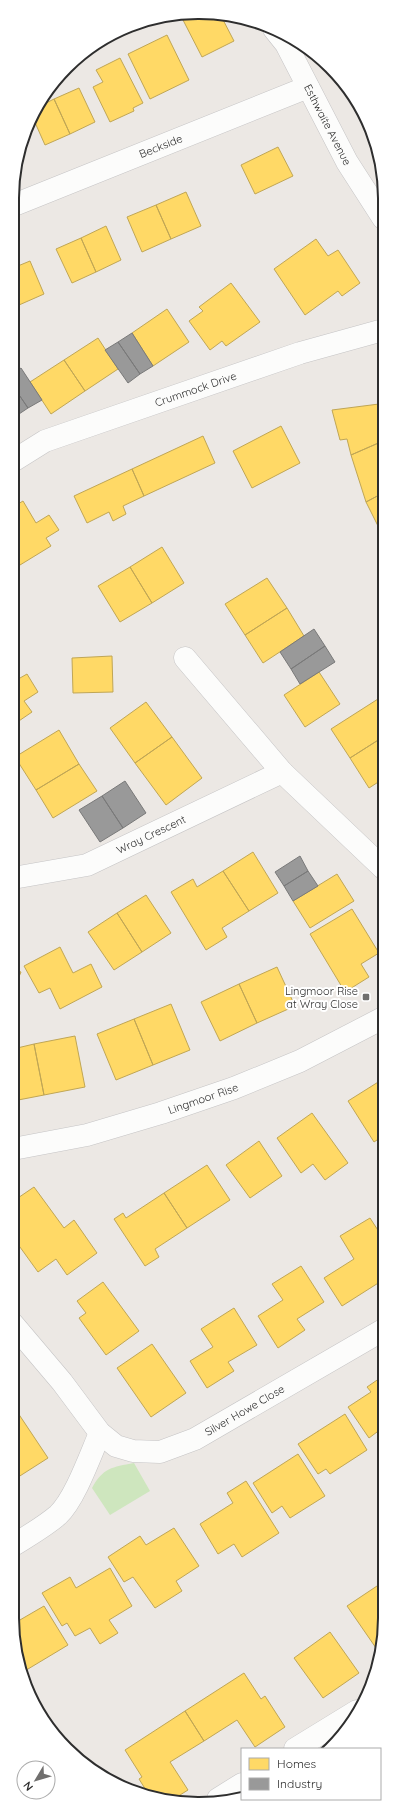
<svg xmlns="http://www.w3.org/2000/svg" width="397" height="1816" viewBox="0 0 397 1816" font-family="Quicksand,sans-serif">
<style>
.green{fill:#cee6be}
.homes{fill:#ffd966;stroke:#c0a655}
.industry{fill:#999;stroke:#797979}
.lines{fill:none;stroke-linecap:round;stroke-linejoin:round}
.street-casing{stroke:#c5c4c5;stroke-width:23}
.street{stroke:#fcfcfb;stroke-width:22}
.poi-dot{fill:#706f6e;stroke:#fff;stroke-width:1.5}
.labels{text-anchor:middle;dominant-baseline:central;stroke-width:4;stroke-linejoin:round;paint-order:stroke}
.street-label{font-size:11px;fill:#2e2e2e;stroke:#fff}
.poi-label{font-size:11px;fill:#2e2e2e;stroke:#fff;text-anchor:end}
.rim{fill:none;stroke:#2e2e2e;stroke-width:2}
</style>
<rect width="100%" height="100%" fill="#ece8e4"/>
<!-- green -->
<path class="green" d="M 134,1463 L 150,1491 L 110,1515 L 92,1488 C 103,1468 112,1467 134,1463 Z"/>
<!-- homes -->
<path class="homes" d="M 220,14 L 234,41 L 202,57 L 183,20 L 191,16 Z
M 167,35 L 189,80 L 150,99 L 128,54 Z
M 120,58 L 143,103 L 133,108 L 134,111 L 110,122 L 93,87 L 103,82 L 96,70 Z
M 79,88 L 95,122 L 70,134 L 54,99 Z
M 54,99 L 70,134 L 45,145 L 33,118 L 36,108 Z
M 278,147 L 293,176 L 255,194 L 241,165 Z
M 186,192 L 201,226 L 171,239 L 156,205 Z
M 156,205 L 171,239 L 142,252 L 127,217 Z
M 106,226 L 121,260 L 96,272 L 81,238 Z
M 81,238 L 96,272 L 72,283 L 56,249 Z
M 316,239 L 328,256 L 338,250 L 360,283 L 342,296 L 338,291 L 305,315 L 274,269 Z
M 30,261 L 44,294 L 19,305 L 13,291 L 13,268 Z
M 231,283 L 260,322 L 226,346 L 222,341 L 210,350 L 189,321 L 203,311 L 199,307 Z
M 13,291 L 19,305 L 13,307 Z
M 167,309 L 189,342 L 153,366 L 132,333 Z
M 98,338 L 118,369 L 85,391 L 64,360 Z
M 64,360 L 85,391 L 51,414 L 30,382 Z
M 379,404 L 383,421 L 383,441 L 351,455 L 347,439 L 340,440 L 332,410 Z
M 281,426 L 300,463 L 252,488 L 233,451 Z
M 203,436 L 215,463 L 144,496 L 132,469 Z
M 383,441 L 383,493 L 366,502 L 351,455 Z
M 132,469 L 144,496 L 123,506 L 126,514 L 113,521 L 109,512 L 87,523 L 74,496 Z
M 383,493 L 383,536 L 366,502 Z
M 23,501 L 36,523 L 49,515 L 59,530 L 46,538 L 51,546 L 20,565 L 13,554 L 13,507 Z
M 162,547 L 184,583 L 152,603 L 130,567 Z
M 130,567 L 152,603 L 120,622 L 98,586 Z
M 267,578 L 287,608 L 245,635 L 225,604 Z
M 287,608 L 304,636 L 263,663 L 245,635 Z
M 112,656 L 113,692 L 73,693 L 72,658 Z
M 319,672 L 340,704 L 305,727 L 284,695 Z
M 27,674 L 38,692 L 24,701 L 32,712 L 13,725 L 13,682 Z
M 378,699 L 383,708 L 383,737 L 350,758 L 331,729 Z
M 146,702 L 172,737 L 135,763 L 110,728 Z
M 59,730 L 79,764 L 36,790 L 15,757 Z
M 172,737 L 202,778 L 166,805 L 135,763 Z
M 383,737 L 383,779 L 369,788 L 350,758 Z
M 79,764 L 97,791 L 53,818 L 36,790 Z
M 253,852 L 278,893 L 249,911 L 223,871 Z
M 223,871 L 249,911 L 222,928 L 227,937 L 206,950 L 171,892 L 193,879 L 197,887 Z
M 337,874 L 354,901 L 310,928 L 293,901 Z
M 146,895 L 171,933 L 142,952 L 117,913 Z
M 352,909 L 379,953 L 361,964 L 369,977 L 345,992 L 310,934 Z
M 117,913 L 142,952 L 114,970 L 88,932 Z
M 60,947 L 73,973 L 91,964 L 102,987 L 60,1009 L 50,988 L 39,993 L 24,966 Z
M 277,967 L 295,1006 L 257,1023 L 239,984 Z
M 13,969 L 21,972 L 13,991 Z
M 239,984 L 257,1023 L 220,1041 L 201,1002 Z
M 171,1004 L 190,1050 L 153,1065 L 134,1019 Z
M 134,1019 L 153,1065 L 116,1080 L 97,1034 Z
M 75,1036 L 85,1087 L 44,1095 L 34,1044 Z
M 34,1044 L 44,1095 L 13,1101 L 13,1049 Z
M 383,1079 L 383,1136 L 374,1142 L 348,1101 Z
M 312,1113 L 348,1163 L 325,1180 L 313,1164 L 301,1173 L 277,1138 Z
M 259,1141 L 282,1176 L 250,1198 L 226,1165 Z
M 207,1165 L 230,1200 L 187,1228 L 164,1193 Z
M 34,1187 L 64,1228 L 74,1220 L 97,1253 L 67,1275 L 56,1259 L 38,1272 L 12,1236 L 12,1202 Z
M 164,1193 L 187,1228 L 155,1249 L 159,1257 L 145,1266 L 114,1219 L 123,1213 L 126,1218 Z
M 383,1207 L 383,1218 L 378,1211 Z
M 370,1218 L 383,1238 L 383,1280 L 342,1306 L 324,1278 L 354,1259 L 340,1236 Z
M 301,1266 L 324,1302 L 297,1319 L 305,1330 L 278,1348 L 258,1316 L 283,1300 L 272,1284 Z
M 103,1282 L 139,1331 L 106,1355 L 79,1318 L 86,1313 L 77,1301 Z
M 234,1308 L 257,1345 L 228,1362 L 234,1371 L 207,1388 L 190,1361 L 213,1347 L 201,1329 Z
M 152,1344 L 186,1393 L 151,1417 L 117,1368 Z
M 383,1376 L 383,1443 L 377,1432 L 369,1438 L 348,1407 L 371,1392 L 367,1387 Z
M 18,1413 L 48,1458 L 12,1481 L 12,1416 Z
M 345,1414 L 367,1450 L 330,1474 L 326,1469 L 318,1474 L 298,1444 Z
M 298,1454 L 325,1496 L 290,1518 L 282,1506 L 272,1513 L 253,1483 Z
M 246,1481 L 279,1533 L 242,1557 L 234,1544 L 218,1554 L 200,1524 L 233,1503 L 227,1493 Z
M 174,1528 L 199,1566 L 176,1581 L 182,1591 L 155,1608 L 133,1577 L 124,1582 L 108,1557 L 140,1536 L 146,1545 Z
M 110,1568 L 132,1606 L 109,1620 L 118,1633 L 100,1644 L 90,1628 L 75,1636 L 67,1623 L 62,1626 L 42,1593 L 70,1577 L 76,1588 Z
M 383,1582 L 383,1642 L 376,1648 L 347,1606 Z
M 44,1606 L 68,1645 L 23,1672 L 13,1624 Z
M 330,1632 L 359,1673 L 323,1698 L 294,1658 Z
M 244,1673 L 261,1699 L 265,1696 L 285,1727 L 255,1747 L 237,1720 L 204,1741 L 185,1711 Z
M 185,1711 L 204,1741 L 170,1762 L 188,1790 L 172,1800 L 149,1795 L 139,1779 L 142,1777 L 125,1750 Z"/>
<!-- industry -->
<path class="industry" d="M 132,333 L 153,366 L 140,374 L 118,342 Z
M 118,342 L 140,374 L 128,383 L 105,350 Z
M 21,368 L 42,400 L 28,408 L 13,386 L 13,373 Z
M 13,386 L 28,408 L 16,416 L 13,412 Z
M 314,629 L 325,646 L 291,669 L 280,652 Z
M 325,646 L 335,662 L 300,684 L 291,669 Z
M 125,781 L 146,813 L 123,828 L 102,796 Z
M 102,796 L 123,828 L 100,842 L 79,810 Z
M 300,856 L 308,871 L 284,886 L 275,872 Z
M 308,871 L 318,886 L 293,901 L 284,886 Z"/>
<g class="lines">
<defs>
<g id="street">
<path id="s1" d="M 274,29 L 286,44 L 347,162 L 383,218"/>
<path id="s2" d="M 14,205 L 308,87"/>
<path id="s3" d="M 13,461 L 45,441 L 300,353 L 383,330"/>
<path d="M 185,658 L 282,772"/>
<path id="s4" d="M 13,878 L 87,865 L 282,772 L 383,868"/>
<path id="s5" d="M 13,1149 L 87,1135 L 161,1113 L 234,1088 L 300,1061 L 383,1018"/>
<path id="s6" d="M 12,1323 L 62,1382 L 100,1433 L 116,1446 L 133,1451 L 160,1452 L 195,1439 L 383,1330"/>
<path d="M 12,1546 C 28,1536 44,1527 58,1515 C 75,1499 90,1456 100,1433"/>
<path d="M 295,1749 L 357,1711"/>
<path d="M 218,1799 L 242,1784"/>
</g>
</defs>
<!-- street casing -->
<use href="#street" class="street-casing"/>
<!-- street -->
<use href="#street" class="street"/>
</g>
<!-- markers -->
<rect class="poi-dot" x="362" y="993" width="8" height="8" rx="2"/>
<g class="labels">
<!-- street labels -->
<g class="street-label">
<text stroke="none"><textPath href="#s1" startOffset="110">Esthwaite Avenue</textPath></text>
<text stroke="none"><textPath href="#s2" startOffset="158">Beckside</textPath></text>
<text stroke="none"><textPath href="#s3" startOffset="197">Crummock Drive</textPath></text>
<text stroke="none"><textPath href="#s4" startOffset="146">Wray Crescent</textPath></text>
<text stroke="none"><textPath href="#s5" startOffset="197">Lingmoor Rise</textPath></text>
<text stroke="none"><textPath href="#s6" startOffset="301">Silver Howe Close</textPath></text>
</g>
<!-- poi labels -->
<g class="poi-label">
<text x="358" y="991">Lingmoor Rise<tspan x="358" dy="13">at Wray Close</tspan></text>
</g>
</g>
<!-- crop -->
<path d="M0 0H397V1816H0ZM198 19H199A179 179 0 0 1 378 198V1618A179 179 0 0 1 199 1797H198A179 179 0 0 1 19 1618V198A179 179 0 0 1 198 19Z" fill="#fff" fill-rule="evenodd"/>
<path class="rim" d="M198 19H199A179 179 0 0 1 378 198V1618A179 179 0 0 1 199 1797H198A179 179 0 0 1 19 1618V198A179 179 0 0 1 198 19Z"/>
<!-- legend -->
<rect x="241" y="1748" width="140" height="52" fill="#ffffff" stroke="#ababab"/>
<rect x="249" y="1758" width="20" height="12" fill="#ffd966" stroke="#ababab"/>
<text x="277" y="1768" font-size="12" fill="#2e2e2e">Homes</text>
<rect x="249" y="1778" width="20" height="12" fill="#999999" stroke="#ababab"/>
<text x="277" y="1788" font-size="12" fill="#2e2e2e">Industry</text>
<!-- north arrow -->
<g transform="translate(36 1780) rotate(232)"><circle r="19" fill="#ffffff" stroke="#ababab"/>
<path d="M0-3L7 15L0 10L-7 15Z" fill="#706f6e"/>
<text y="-6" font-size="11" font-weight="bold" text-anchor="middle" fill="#2e2e2e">N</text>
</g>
</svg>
